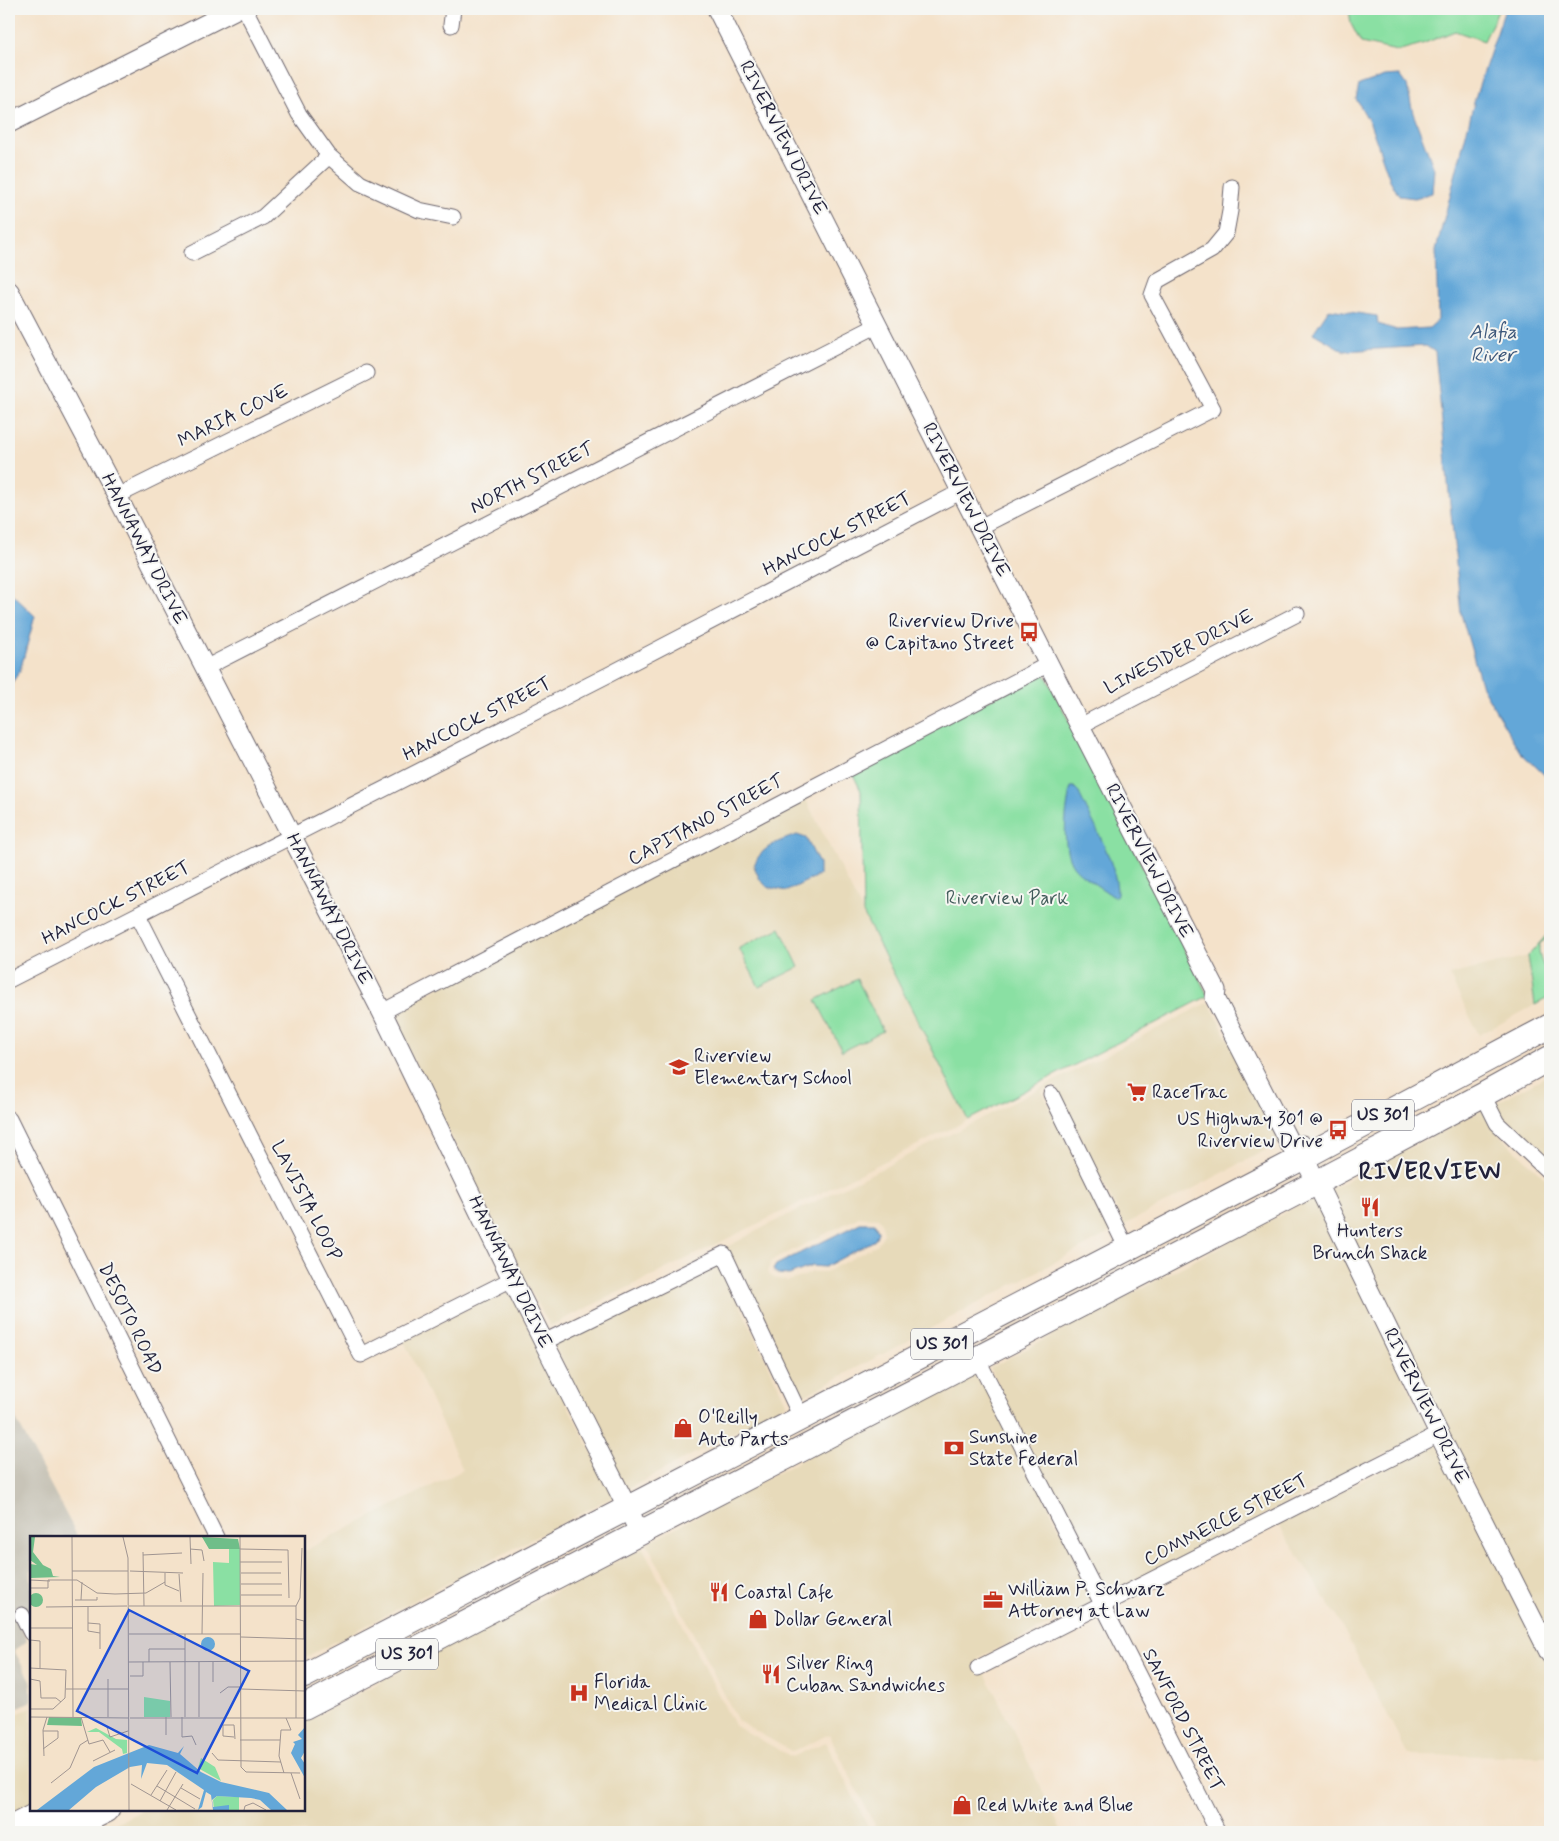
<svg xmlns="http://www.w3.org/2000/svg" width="1559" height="1841" viewBox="0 0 1559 1841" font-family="Mynerve,sans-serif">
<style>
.built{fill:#e7daba;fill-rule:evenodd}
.industrial{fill:#c8c4b8}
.green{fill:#8ae0a3;stroke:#56816f}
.water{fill:#63a7d8;stroke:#42648a}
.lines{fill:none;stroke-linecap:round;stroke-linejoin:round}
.minor-casing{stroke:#6c656d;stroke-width:17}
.tertiary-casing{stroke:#6c656d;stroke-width:21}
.primary-casing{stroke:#6c656d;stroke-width:26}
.minor{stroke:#fff;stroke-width:15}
.tertiary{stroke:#fff;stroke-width:19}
.primary{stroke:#fff;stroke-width:24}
.labels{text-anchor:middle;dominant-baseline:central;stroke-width:4;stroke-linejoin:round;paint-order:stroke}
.shield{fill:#f6f6f2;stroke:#626272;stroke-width:1}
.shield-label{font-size:18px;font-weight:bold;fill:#22223b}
.street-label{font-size:19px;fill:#22223b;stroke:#f6f6f2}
.poi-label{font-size:19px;fill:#22223b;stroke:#f6f6f2;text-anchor:start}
.park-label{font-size:19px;fill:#415b5a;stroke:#f6f6f2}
.water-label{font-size:20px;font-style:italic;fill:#3c577a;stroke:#f6f6f2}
.district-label{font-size:24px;font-weight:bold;letter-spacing:1px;fill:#22223b;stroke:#f6f6f2}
.inset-road{fill:none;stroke:#a09591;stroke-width:1}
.view{fill:#1d4ed8;fill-opacity:0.15;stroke:#1d4ed8;stroke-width:2.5}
.inset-edge{fill:none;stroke:#22223b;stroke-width:2.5}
</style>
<rect width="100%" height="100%" fill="#f6f6f2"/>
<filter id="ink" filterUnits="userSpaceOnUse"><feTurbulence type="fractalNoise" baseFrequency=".02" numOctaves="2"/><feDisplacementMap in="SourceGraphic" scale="10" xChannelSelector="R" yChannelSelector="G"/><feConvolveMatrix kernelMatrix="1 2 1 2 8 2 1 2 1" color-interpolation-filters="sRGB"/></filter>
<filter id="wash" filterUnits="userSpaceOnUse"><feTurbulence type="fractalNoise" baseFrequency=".0096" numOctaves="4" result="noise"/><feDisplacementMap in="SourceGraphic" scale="20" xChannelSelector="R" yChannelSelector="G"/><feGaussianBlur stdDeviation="1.12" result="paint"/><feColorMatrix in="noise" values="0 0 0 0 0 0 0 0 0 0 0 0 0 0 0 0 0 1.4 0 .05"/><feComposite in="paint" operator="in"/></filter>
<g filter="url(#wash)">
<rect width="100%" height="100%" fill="#f4e2ca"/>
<!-- built -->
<path class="built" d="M 804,796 L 968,1120 L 550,1326 L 499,1232 L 390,1013 Z
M 1528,956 L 1535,1005 L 1479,1035 L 1449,975 Z
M 1209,1002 L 1281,1142 L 1124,1225 L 1054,1085 L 1042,1091 L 1111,1232 L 800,1398 L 723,1249 L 768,1225 L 971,1124 ZM 859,1217 L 878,1218 L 881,1221 L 884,1234 L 877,1245 L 826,1272 L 812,1272 L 802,1277 L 788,1281 L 777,1279 L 769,1275 L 767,1272 L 771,1261 Z
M 1550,1074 L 1550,1163 L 1503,1119 L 1496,1103 Z
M 1483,1110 L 1492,1128 L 1550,1183 L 1550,1637 L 1328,1191 Z
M 1315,1197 L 1430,1431 L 1106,1595 L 990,1368 Z
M 720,1263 L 787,1404 L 626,1490 L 554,1344 Z
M 508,1288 L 614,1496 L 304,1658 L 304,1551 L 463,1470 L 404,1341 Z
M 977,1366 L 1097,1602 L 978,1658 L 1062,1832 L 878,1832 L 829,1734 L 793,1752 L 738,1721 L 647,1543 Z
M 1436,1443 L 1550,1670 L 1550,1756 L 1408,1755 L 1336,1615 L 1278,1524 Z
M 643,1548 L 734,1725 L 792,1757 L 826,1742 L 871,1832 L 100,1832 L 142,1810 L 304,1810 L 304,1723 L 458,1640 Z
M 31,1707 L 31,1810 L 9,1829 L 9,1718 Z"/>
<!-- industrial -->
<path class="industrial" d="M 9,1406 L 78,1537 L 31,1537 L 31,1617 L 25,1606 L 13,1612 L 27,1641 L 14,1650 L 31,1683 L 31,1701 L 9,1712 Z"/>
<!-- green -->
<path class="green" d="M 1349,9 L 1499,9 L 1484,41 L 1455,31 L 1422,44 L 1397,51 L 1361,43 L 1351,24 Z
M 1044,672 L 1208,996 L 968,1120 L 863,913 L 861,791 L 851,770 Z
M 780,928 L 799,967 L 759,987 L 739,948 Z
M 1550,931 L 1550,936 C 1547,939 1542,941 1540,944 C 1536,952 1544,970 1550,975 L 1550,997 L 1535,1005 L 1528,956 Z
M 857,979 L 883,1031 L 842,1051 L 816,1000 Z"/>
<!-- water -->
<path class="water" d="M 1505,9 L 1550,9 L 1550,780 L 1520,752 L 1482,687 L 1461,614 L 1435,352 L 1426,346 L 1344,351 L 1313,333 L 1329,309 L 1377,316 L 1378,324 L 1397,330 L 1429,328 L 1438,320 L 1436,250 L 1476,95 Z
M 1400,75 L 1407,85 L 1413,113 L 1434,169 L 1432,193 L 1415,198 L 1399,196 L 1390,180 L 1370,123 L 1356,99 L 1359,85 L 1385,76 Z
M 9,591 L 35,616 L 20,671 L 9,687 Z
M 1071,787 L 1074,787 L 1078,791 C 1091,820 1118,864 1117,895 L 1114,897 C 1103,889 1081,876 1074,867 C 1060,850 1066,806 1071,787 Z
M 797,835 L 806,838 L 819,864 L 819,875 L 787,891 L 767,887 L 759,878 L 754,866 C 760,847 779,841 797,835 Z
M 860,1223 L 875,1223 L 878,1232 L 875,1240 L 825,1267 L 812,1266 L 789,1275 L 778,1274 L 773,1270 L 776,1265 Z"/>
</g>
<g filter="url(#ink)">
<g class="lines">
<defs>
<path id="minor" d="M 245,9 L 299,114 L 329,156 L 360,183 L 419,210 L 453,217
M 451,25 L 453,9
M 192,253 L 263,217 L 329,156
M 117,496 L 366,373
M 980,527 L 1213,409 L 1152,295 L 1157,281 L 1212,250 L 1226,233 L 1230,211 L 1232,187
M 205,668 L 878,325
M 1080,726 L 1297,614
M 138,915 L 361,1355 L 512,1279
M 9,980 L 610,674 L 962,491
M 382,1012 L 1049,664
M 1051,1094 L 1127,1249
M 1483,1095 L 1497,1123 L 1550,1173
M 9,1119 L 216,1537
M 544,1342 L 724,1254 L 801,1417
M 977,1358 L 1218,1832
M 22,1615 L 31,1633
M 978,1668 L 1439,1434"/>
<path id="tertiary" d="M 717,9 L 1080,726 L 1216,990 L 1215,998 L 1292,1148 L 1304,1157
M 9,123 L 236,9
M 9,291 L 117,496 L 382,1012 L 512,1279 L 640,1533
M 1302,1145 L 1304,1157 L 1439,1434 L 1550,1654"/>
<path id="primary" d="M 304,1676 L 1304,1157 L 1550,1026
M 304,1707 L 1316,1183 L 1483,1095 L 1550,1058
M 9,1829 L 46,1810
M 34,1832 L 77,1810
M 63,1832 L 107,1810"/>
</defs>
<!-- minor casing -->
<use href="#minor" class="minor-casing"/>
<!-- tertiary casing -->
<use href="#tertiary" class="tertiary-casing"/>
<!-- primary casing -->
<use href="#primary" class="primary-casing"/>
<!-- minor -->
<use href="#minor" class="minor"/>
<!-- tertiary -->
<use href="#tertiary" class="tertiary"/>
<!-- primary -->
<use href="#primary" class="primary"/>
</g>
</g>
<!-- icons -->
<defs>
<symbol id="bus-bare" viewBox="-9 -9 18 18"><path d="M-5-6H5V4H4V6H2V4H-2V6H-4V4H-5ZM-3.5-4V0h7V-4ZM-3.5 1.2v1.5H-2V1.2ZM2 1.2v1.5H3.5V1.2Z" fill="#c8321e" stroke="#f6f6f2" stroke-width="2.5" paint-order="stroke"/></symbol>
<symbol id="school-bare" viewBox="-9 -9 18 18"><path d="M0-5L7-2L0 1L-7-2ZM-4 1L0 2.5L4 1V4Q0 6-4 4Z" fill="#c8321e" stroke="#f6f6f2" stroke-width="2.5" paint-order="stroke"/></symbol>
<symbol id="supermarket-bare" viewBox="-9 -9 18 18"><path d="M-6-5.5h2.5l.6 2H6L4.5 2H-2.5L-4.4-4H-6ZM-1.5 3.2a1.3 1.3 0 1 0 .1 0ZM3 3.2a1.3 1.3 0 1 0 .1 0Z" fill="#c8321e" stroke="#f6f6f2" stroke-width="2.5" paint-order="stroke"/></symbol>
<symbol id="restaurant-bare" viewBox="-9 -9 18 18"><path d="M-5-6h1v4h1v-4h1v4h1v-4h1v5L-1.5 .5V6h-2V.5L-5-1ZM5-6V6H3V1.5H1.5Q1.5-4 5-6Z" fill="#c8321e" stroke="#f6f6f2" stroke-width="2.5" paint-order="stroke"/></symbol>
<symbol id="shop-bare" viewBox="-9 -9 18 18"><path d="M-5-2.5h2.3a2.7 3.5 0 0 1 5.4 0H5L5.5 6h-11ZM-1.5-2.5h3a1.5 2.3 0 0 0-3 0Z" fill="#c8321e" stroke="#f6f6f2" stroke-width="2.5" paint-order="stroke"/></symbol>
<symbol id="bank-bare" viewBox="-9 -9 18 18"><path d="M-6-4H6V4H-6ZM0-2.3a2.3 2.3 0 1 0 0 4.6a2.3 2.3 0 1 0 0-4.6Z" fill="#c8321e" stroke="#f6f6f2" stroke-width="2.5" paint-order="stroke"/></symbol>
<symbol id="office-bare" viewBox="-9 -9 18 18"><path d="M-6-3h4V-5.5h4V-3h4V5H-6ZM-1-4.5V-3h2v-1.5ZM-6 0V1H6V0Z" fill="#c8321e" stroke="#f6f6f2" stroke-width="2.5" paint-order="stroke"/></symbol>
<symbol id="hospital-bare" viewBox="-9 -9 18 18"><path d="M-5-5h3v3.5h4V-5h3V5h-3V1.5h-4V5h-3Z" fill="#c8321e" stroke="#f6f6f2" stroke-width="2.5" paint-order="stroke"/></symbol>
</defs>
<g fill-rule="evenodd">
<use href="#bus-bare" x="1015" y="618" width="28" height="28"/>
<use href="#school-bare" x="665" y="1053" width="28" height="28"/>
<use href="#supermarket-bare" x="1123" y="1078" width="28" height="28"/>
<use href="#bus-bare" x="1324" y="1116" width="28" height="28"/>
<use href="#restaurant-bare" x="1356" y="1193" width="28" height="28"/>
<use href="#shop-bare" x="669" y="1414" width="28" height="28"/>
<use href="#bank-bare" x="940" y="1434" width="28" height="28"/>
<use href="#restaurant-bare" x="705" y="1578" width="28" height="28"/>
<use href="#office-bare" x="979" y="1586" width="28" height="28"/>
<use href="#shop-bare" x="744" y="1605" width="28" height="28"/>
<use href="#restaurant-bare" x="757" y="1660" width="28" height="28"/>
<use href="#hospital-bare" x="565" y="1679" width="28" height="28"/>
<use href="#shop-bare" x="948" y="1791" width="28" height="28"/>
</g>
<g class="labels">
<!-- shield labels -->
<g class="shield">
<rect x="1352" y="1099.5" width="62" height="31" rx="4"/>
<rect x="911" y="1328.5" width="62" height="31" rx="4"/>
<rect x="376" y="1638.5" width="62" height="31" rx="4"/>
</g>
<g class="shield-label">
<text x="1383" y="1115">US 301</text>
<text x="942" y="1344">US 301</text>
<text x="407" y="1654">US 301</text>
</g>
<!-- street labels -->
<g class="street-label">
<text transform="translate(783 138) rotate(63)">RIVERVIEW DRIVE</text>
<text transform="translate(233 416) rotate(-26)">MARIA COVE</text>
<text transform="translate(532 478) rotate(-27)">NORTH STREET</text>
<text transform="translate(966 500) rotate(63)">RIVERVIEW DRIVE</text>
<text transform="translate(837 534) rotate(-27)">HANCOCK STREET</text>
<text transform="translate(144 549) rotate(63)">HANNAWAY DRIVE</text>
<text transform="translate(1179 652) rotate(-27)">LINESIDER DRIVE</text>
<text transform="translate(477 719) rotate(-27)">HANCOCK STREET</text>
<text transform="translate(706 820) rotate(-28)">CAPITANO STREET</text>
<text transform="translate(1149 861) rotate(63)">RIVERVIEW DRIVE</text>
<text transform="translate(116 903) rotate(-27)">HANCOCK STREET</text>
<text transform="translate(329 909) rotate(63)">HANNAWAY DRIVE</text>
<text transform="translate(306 1201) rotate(63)">LAVISTA LOOP</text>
<text transform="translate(510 1272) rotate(64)">HANNAWAY DRIVE</text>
<text transform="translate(130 1319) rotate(64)">DESOTO ROAD</text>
<text transform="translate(1426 1406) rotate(64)">RIVERVIEW DRIVE</text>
<text transform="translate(1226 1520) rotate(-27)">COMMERCE STREET</text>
<text transform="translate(1183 1720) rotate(63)">SANFORD STREET</text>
</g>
<!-- poi labels -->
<g class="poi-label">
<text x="1014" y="621" text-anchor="end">Riverview Drive<tspan x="1014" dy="22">@ Capitano Street</tspan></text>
<text x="694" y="1056">Riverview<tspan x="694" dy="22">Elementary School</tspan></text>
<text x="1152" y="1092">RaceTrac</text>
<text x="1323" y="1119" text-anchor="end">US Highway 301 @<tspan x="1323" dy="22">Riverview Drive</tspan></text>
<text x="1370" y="1231" text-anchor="middle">Hunters<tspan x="1370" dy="22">Brunch Shack</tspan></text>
<text x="698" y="1417">O'Reilly<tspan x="698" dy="22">Auto Parts</tspan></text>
<text x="969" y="1437">Sunshine<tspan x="969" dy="22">State Federal</tspan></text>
<text x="1008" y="1589">William P. Schwarz<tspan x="1008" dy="22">Attorney at Law</tspan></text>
<text x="734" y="1592">Coastal Cafe</text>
<text x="773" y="1619">Dollar General</text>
<text x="786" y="1663">Silver Ring<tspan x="786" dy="22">Cuban Sandwiches</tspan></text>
<text x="594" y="1682">Florida<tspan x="594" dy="22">Medical Clinic</tspan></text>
<text x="977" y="1805">Red White and Blue</text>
</g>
<!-- park labels -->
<g class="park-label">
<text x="1007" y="898">Riverview Park</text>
</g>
<!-- water labels -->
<g class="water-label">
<text x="1493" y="332">Alafia<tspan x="1493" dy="23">River</tspan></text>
</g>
<!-- district labels -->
<g class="district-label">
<text x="1430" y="1172">RIVERVIEW</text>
</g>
</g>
<!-- overview -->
<g transform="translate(30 1536)">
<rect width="275" height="275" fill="#f4e2ca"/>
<path d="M 199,13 L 210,13 L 210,69 L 184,70 L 183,26 L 199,27 ZM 114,161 L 140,165 L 140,181 L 114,181 ZM 66,192 L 86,203 L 97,204 L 97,217 L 93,218 L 92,213 L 69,196 L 57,196 ZM 171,222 L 185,231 L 191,245 L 168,232 ZM 187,260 L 209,261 L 209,274 L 184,274 L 183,264 Z" fill="#8ae0a3"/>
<path d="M 0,1 L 5,1 L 3,16 L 13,29 L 21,33 L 23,40 L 30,41 L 0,42 L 0,28 L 7,29 L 0,24 ZM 172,1 L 208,3 L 210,13 L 179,13 ZM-1 64a7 7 0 1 1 14 0a7 7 0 1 1-14 0ZM 19,181 L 51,182 L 52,190 L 17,189 Z" fill="#6fbe89"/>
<path d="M171 108a7 7 0 1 1 14 0a7 7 0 1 1-14 0ZM 275,191 L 275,215 L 271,222 L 275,228 L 275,242 L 261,217 L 265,208 L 263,206 L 272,203 L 268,199 ZM 119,209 L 148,217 L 154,210 L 150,218 L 171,236 L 191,246 L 239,257 L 257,274 L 241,274 L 230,264 L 221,262 L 187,260 L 182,264 L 183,271 L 199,269 L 199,274 L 183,274 L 181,259 L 176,256 L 172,271 L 168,274 L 174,254 L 137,229 L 117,227 L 111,243 L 112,229 L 100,231 L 66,251 L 39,274 L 7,274 L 64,231 Z" fill="#63a7d8"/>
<path class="inset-road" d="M 42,1 L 43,181M 93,1 L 98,22 L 99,274M 160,1 L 161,28M 210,1 L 211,231 L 216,236 L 270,237M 160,13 L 172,14 L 174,25M 210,13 L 258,14 L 259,62M 113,16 L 114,70M 113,19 L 152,17M 210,26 L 252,26M 42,35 L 98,35M 100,35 L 153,37M 135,37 L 135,49 L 149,55M 211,37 L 251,37M 149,38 L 151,66M 0,44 L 20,45M 18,44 L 47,44 L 67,57 L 85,58 L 116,57 L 135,46M 211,48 L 252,48M 0,52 L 18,52 L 18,44M 211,59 L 252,59M 45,64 L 67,64 L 67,61M 51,64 L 52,46M 99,70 L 266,70M 16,71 L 97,70M 58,71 L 58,95 L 70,97M 266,83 L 274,85 L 274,103M 58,87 L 70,88 L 70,113M 0,92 L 43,92M 99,98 L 211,98M 155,98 L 155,181M 172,98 L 173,37M 211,101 L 275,103M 0,104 L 10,105 L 10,132M 98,126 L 275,125M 119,126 L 119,113 L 155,113M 140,126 L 141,181M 169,126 L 169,181M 0,132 L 36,134 L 35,162 L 23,173 L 0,173M 100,140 L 113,140 L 113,126M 0,143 L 10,145 L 11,162 L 26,162 L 31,166M 183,146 L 183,126M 36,153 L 98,153M 211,153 L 275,155M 190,157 L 198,151 L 211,151M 0,181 L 99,182M 51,181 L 59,208 L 73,204 L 80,216M 78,181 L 78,143M 136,181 L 136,199M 152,181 L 152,201 L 162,200 L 166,209M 100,182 L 275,182M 266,182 L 266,70 L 270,62 L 272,12M 77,191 L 80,201 L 98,195M 204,201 L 193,200 L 193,189 L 204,189 L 205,203M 210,204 L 250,204M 13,213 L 28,202 L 28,195 L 13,195M 182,217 L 188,224 L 251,226M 14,220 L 13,194 L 17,181M 63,225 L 85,214M 254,237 L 249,220 L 251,194 L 261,194 L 256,182M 261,237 L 270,263M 21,247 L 40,232 L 50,209 L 58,204M 101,248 L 146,274M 127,250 L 165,273M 151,252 L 170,263M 121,259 L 137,234M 130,265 L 146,236M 137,274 L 153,248M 214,274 L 215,270 L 223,267 L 236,274"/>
<path class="view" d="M 99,74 L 219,135 L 167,237 L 47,175 Z"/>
<rect width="275" height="275" class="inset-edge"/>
</g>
<!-- margin -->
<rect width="1559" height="1841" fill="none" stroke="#f6f6f2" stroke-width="30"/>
</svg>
